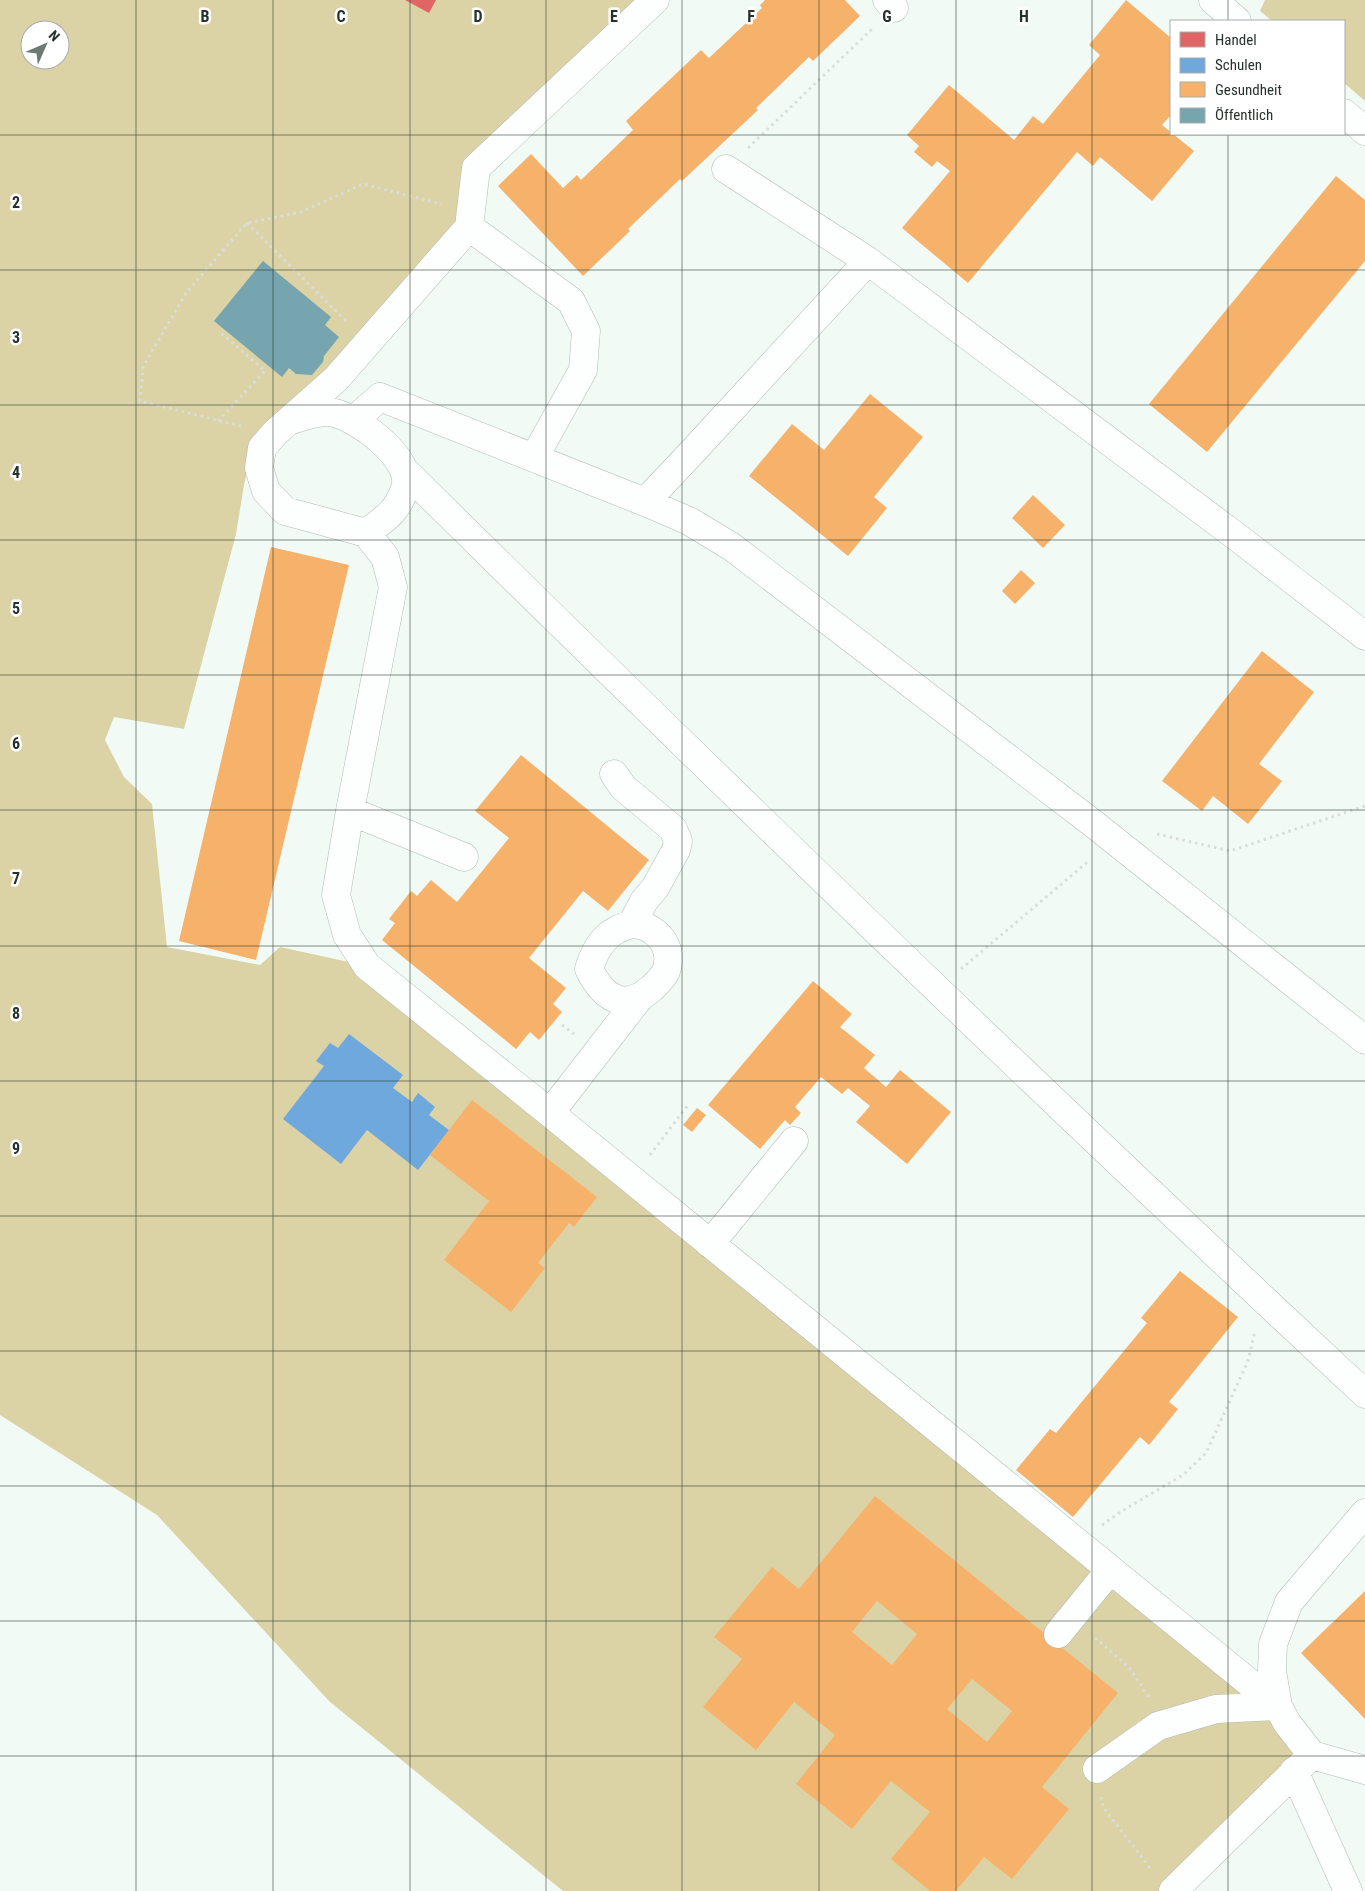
<svg xmlns="http://www.w3.org/2000/svg" width="1365" height="1891" viewBox="0 0 1365 1891" font-family="'Roboto Condensed',sans-serif">
<style>
.forest{fill:#dbd3a5;fill-rule:evenodd}
.shops{fill:#e06666}
.schools{fill:#6fa8dc}
.health{fill:#f6b26b;fill-rule:evenodd}
.public{fill:#76a5af}
.lines{fill:none;stroke-linecap:round;stroke-linejoin:round}
.minor-casing{stroke:#b1bbb6;stroke-width:29}
.path{stroke:#dbdddc;stroke-width:3;stroke-dasharray:2.5 4;stroke-linecap:butt}
.minor{stroke:#fdfefe;stroke-width:28}
.grid{fill:none;stroke:#26332c;stroke-width:1;stroke-opacity:0.55}
.grid-label{font-size:16px;text-anchor:middle;font-weight:bold;fill:#26332c;stroke:#fff;stroke-width:5;stroke-linejoin:round;paint-order:stroke}
</style>
<rect width="100%" height="100%" fill="#f2faf6"/>
<!-- forest -->
<path class="forest" d="M 0,0 L 658,0 L 476,168 L 469,227 L 252,449 L 244,485 L 236,534 L 184,729 L 114,717 L 105,740 L 124,777 L 152,804 L 167,947 L 260,965 L 280,947 L 367,966 L 1278,1706 L 1312,1755 L 1166,1891 L 563,1891 L 330,1702 L 157,1515 L 0,1415 ZM 30,30 L 60,30 L 60,60 L 30,60 Z
M 1265,0 L 1365,0 L 1365,101 L 1344,83 L 1344,21 L 1272,21 L 1260,11 Z"/>
<!-- shops -->
<path class="shops" d="M 405,0 L 436,0 L 429,13 Z"/>
<!-- schools -->
<path class="schools" d="M 349,1034 L 403,1075 L 393,1088 L 412,1102 L 418,1093 L 435,1107 L 429,1115 L 449,1130 L 418,1170 L 367,1130 L 341,1164 L 283,1119 L 324,1066 L 316,1061 L 330,1043 L 338,1048 Z"/>
<!-- health -->
<path class="health" d="M 765,0 L 845,0 L 860,16 L 813,61 L 809,57 L 756,108 L 758,110 L 682,181 L 680,179 L 628,229 L 630,231 L 583,276 L 498,186 L 531,154 L 563,188 L 577,175 L 581,180 L 633,130 L 626,121 L 701,50 L 709,58 L 762,8 L 760,5 Z
M 1126,0 L 1171,38 L 1171,115 L 1162,125 L 1194,151 L 1152,201 L 1100,157 L 1093,166 L 1077,152 L 968,283 L 902,228 L 950,171 L 937,161 L 932,167 L 914,152 L 919,146 L 907,135 L 949,85 L 1014,140 L 1033,116 L 1043,124 L 1100,55 L 1089,45 Z
M 1336,176 L 1365,200 L 1365,261 L 1207,452 L 1149,404 Z
M 870,394 L 923,437 L 874,497 L 887,508 L 848,556 L 749,476 L 792,424 L 824,450 Z
M 1033,495 L 1065,525 L 1043,548 L 1012,518 Z
M 271,547 L 349,565 L 256,960 L 179,941 Z
M 1021,570 L 1035,583 L 1015,604 L 1002,591 Z
M 1262,651 L 1314,692 L 1259,764 L 1282,781 L 1248,824 L 1213,796 L 1202,811 L 1162,781 Z
M 521,755 L 649,860 L 608,911 L 583,891 L 529,958 L 566,988 L 553,1004 L 562,1012 L 539,1040 L 530,1032 L 516,1049 L 382,940 L 395,923 L 389,919 L 411,891 L 417,896 L 431,880 L 457,902 L 509,838 L 475,811 Z
M 813,981 L 852,1014 L 840,1027 L 875,1055 L 864,1068 L 886,1087 L 900,1070 L 951,1112 L 907,1164 L 856,1122 L 870,1106 L 848,1088 L 842,1094 L 821,1077 L 795,1107 L 801,1113 L 790,1125 L 785,1120 L 760,1149 L 708,1105 Z
M 472,1100 L 597,1197 L 574,1227 L 569,1223 L 538,1263 L 545,1268 L 511,1312 L 444,1260 L 489,1201 L 430,1155 Z
M 697,1108 L 706,1115 L 692,1132 L 683,1125 Z
M 1180,1271 L 1238,1317 L 1169,1402 L 1178,1409 L 1149,1445 L 1140,1437 L 1073,1517 L 1016,1470 L 1050,1429 L 1056,1433 L 1147,1323 L 1141,1318 Z
M 875,1496 L 1118,1693 L 1042,1787 L 1069,1809 L 1012,1879 L 984,1857 L 956,1891 L 930,1891 L 891,1859 L 930,1812 L 891,1781 L 852,1829 L 796,1784 L 835,1735 L 794,1702 L 756,1750 L 703,1707 L 742,1659 L 714,1637 L 772,1567 L 799,1589 ZM 877,1601 L 917,1634 L 892,1665 L 852,1632 ZM 972,1679 L 1012,1711 L 987,1742 L 947,1709 Z
M 1365,1591 L 1365,1719 L 1301,1653 Z"/>
<!-- public -->
<path class="public" d="M 263,261 L 331,317 L 325,325 L 339,337 L 324,356 L 323,362 L 312,375 L 296,374 L 289,368 L 282,377 L 214,321 Z"/>
<g class="lines">
<defs>
<path id="minor" d="M 887,0 L 894,8
M 1213,0 L 1237,21
M 1344,113 L 1365,131
M 726,169 L 868,261 L 1237,537 L 1365,636
M 469,227 L 571,301 L 586,331 L 583,370 L 534,458
M 292,420 C 304,416 317,411 330,412 C 355,415 415,459 405,488 C 398,511 385,519 366,533 L 285,511 L 266,491 L 259,468 L 262,448 L 275,433 L 336,379 L 469,227 L 476,168 L 655,0
M 354,420 L 380,397 L 645,502 L 689,521 L 732,547 L 1095,825 L 1365,1040
M 406,472 C 722,784 1041,1092 1365,1394
M 645,502 L 695,449 L 868,261
M 366,533 L 385,557 L 393,587 L 350,811 L 336,895 L 347,935 L 367,966 L 550,1113 L 1278,1706
M 614,774 L 623,787 L 673,829 L 678,841 L 676,850 L 655,888 L 644,901 L 632,924
M 350,811 L 464,857
M 632,924 C 656,925 675,947 666,971 C 663,978 656,984 651,989 C 624,1012 603,998 589,969 C 596,945 608,930 632,924 Z
M 550,1113 L 640,997
M 710,1244 L 794,1141
M 1365,1513 L 1289,1602 L 1273,1644 L 1272,1671 L 1278,1706 L 1287,1723 L 1312,1755 L 1365,1770
M 1058,1634 L 1110,1570
M 1097,1769 L 1158,1726 L 1216,1709 L 1278,1706
M 1294,1771 L 1348,1891
M 1173,1891 L 1312,1755"/>
</defs>
<!-- minor casing -->
<use href="#minor" class="minor-casing"/>
<!-- path -->
<path class="path" d="M 748,148 L 872,29
M 247,223 L 346,321
M 218,421 L 265,371 L 219,331
M 241,426 L 140,401 L 143,367 L 186,293 L 247,223 L 301,212 L 363,184 L 442,204
M 1157,834 L 1230,851 L 1365,806
M 961,969 L 1090,860
M 562,1025 L 574,1034
M 650,1155 L 688,1105
M 1102,1525 L 1122,1511 L 1183,1475 L 1206,1453 L 1248,1361 L 1255,1331
M 1095,1638 L 1129,1667 L 1149,1697
M 1101,1797 L 1103,1807 L 1151,1869"/>
<!-- minor -->
<use href="#minor" class="minor"/>
</g>
<!-- grid -->
<path class="grid" d="M 136,0 L 136,1891M 273,0 L 273,1891M 410,0 L 410,1891M 546,0 L 546,1891M 682,0 L 682,1891M 819,0 L 819,1891M 956,0 L 956,1891M 1092,0 L 1092,1891M 1228,0 L 1228,21M 1228,134 L 1228,1891M 0,135 L 1365,135M 0,270 L 1365,270M 0,405 L 1365,405M 0,540 L 1365,540M 0,675 L 1365,675M 0,810 L 1365,810M 0,946 L 1365,946M 0,1081 L 1365,1081M 0,1216 L 1365,1216M 0,1351 L 1365,1351M 0,1486 L 1365,1486M 0,1621 L 1365,1621M 0,1756 L 1365,1756"/>
<g class="grid-label">
<text x="205" y="22">B</text>
<text x="341" y="22">C</text>
<text x="478" y="22">D</text>
<text x="614" y="22">E</text>
<text x="751" y="22">F</text>
<text x="887" y="22">G</text>
<text x="1024" y="22">H</text>
<text x="16" y="208">2</text>
<text x="16" y="343">3</text>
<text x="16" y="478">4</text>
<text x="16" y="614">5</text>
<text x="16" y="749">6</text>
<text x="16" y="884">7</text>
<text x="16" y="1019">8</text>
<text x="16" y="1154">9</text>
</g>
<!-- legend -->
<rect x="1170" y="20" width="175" height="115" fill="#ffffff" stroke="#a8adab"/>
<rect x="1180" y="32" width="25" height="15" fill="#e06666" stroke="#a8adab"/>
<text x="1215" y="45" font-size="15" fill="#26332c">Handel</text>
<rect x="1180" y="58" width="25" height="15" fill="#6fa8dc" stroke="#a8adab"/>
<text x="1215" y="70" font-size="15" fill="#26332c">Schulen</text>
<rect x="1180" y="82" width="25" height="15" fill="#f6b26b" stroke="#a8adab"/>
<text x="1215" y="95" font-size="15" fill="#26332c">Gesundheit</text>
<rect x="1180" y="108" width="25" height="15" fill="#76a5af" stroke="#a8adab"/>
<text x="1215" y="120" font-size="15" fill="#26332c">Öffentlich</text>
<!-- north arrow -->
<g transform="translate(45 45) rotate(45)"><circle r="24" fill="#ffffff" stroke="#a8adab"/>
<path d="M0-4L9 19L0 12L-9 19Z" fill="#6d7973"/>
<text y="-8" font-size="14" font-weight="bold" text-anchor="middle" fill="#26332c">N</text>
</g>
</svg>
